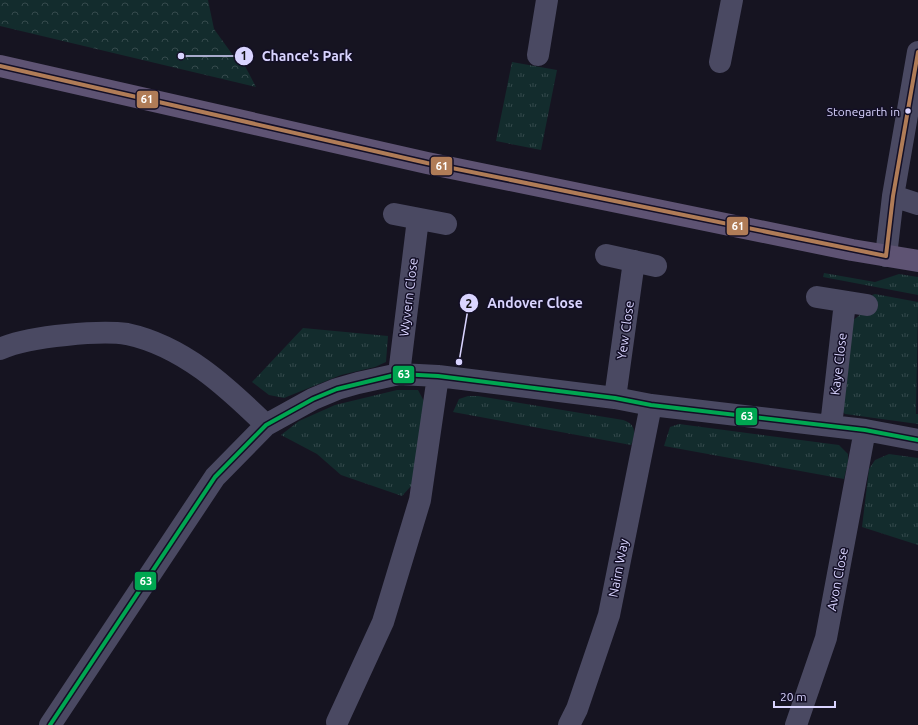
<svg xmlns="http://www.w3.org/2000/svg" width="918" height="725" viewBox="0 0 918 725" font-family="Ubuntu,sans-serif">
<style>
.grass{fill:url(#grass-tufts)}
.forest{fill:url(#forest-crowns)}
.lines{fill:none;stroke-linecap:round;stroke-linejoin:round}
.minor{stroke:#4a4962;stroke-width:22}
.primary{stroke:#5e5373;stroke-width:22}
.bus-1-casing{stroke:#130f26;stroke-width:7}
.bus-2-casing{stroke:#130f26;stroke-width:7}
.bus-1{stroke:#b07c57;stroke-width:4}
.bus-2{stroke:#00a651;stroke-width:4}
.bus-dot{fill:#d9d4ff;stroke:#130f26;stroke-width:1.5}
.labels{text-anchor:middle;dominant-baseline:central;stroke-width:3;stroke-linejoin:round;paint-order:stroke}
.bus-label{font-size:12px;fill:#d9d4ff;stroke:#130f26;text-anchor:end}
.street-label{font-size:13px;fill:#d9d4ff;stroke:#130f26}
.leader{fill:none;stroke:#d9d4ff;stroke-width:1.5}
.callout-dot{fill:#d9d4ff;stroke:#130f26;stroke-width:1.5}
.mark-label{font-size:12px;text-anchor:middle;font-weight:bold;fill:#111}
.callout-label{font-size:14px;text-anchor:middle;font-weight:bold;fill:#d9d4ff;stroke:#130f26;stroke-width:3;stroke-linejoin:round;paint-order:stroke}
.line-badge{stroke:#130f26;stroke-width:1.5}
.badge-label{font-size:11px;text-anchor:middle;font-weight:bold;fill:#fff}
</style>
<defs>
<pattern id="grass-tufts" width="24" height="20" patternUnits="userSpaceOnUse"><rect width="24" height="20" fill="#132c2d"/><path d="M3 7l-1-3M5 7V3M7 7l1-3M15 17l-1-3M17 17v-4M19 17l1-3" fill="none" stroke="#354a4c"/></pattern>
<pattern id="forest-crowns" width="20" height="18" patternUnits="userSpaceOnUse"><rect width="20" height="18" fill="#132c2d"/><path d="M2 6a3 3 0 1 1 6 0M12 15a3 3 0 1 1 6 0" fill="none" stroke="#354a4c"/></pattern>
</defs>
<rect width="100%" height="100%" fill="#161421"/>
<!-- grass -->
<path class="grass" d="M 512,62 L 557,70 L 541,150 L 496,141 Z
M 824,273 L 875,282 L 899,274 L 918,277 L 918,295 L 823,277 Z
M 875,294 L 918,302 L 916,414 L 918,414 L 918,424 L 845,414 L 842,411 L 852,321 L 861,314 L 869,313 L 872,295 Z
M 303,328 L 388,336 L 386,362 L 375,367 L 341,375 L 284,398 L 269,395 L 252,382 Z
M 397,390 L 418,390 L 425,403 L 412,485 L 402,496 L 341,475 L 317,454 L 281,435 L 299,421 L 335,405 Z
M 468,396 L 478,396 L 623,420 C 636,424 636,433 631,445 L 453,412 L 459,399 Z
M 679,424 L 839,445 L 848,454 L 848,462 L 844,479 L 664,446 L 670,427 Z
M 889,454 L 918,458 L 918,545 L 862,527 L 869,469 L 875,460 Z"/>
<!-- forest -->
<path class="forest" d="M 0,0 L 208,0 L 214,29 L 235,58 L 245,66 L 256,87 L 0,26 Z"/>
<g class="lines">
<!-- minor -->
<path class="minor" d="M 538,55 L 547,0
M 720,62 L 732,0
M 893,196 L 918,204
M 394,214 L 446,224
M 606,255 L 656,266
M 886,256 L 893,196 L 918,52
M 817,297 L 867,305
M 0,349 C 20,340 45,337 66,335 C 85,333 107,331 127,334 C 183,346 226,386 266,425
M 399,374 L 418,219
M 615,398 L 634,261
M 831,426 L 845,302
M 337,722 L 383,622 L 420,500 L 438,376
M 50,725 L 215,477 L 266,425 L 313,399 L 337,389 L 358,383 L 399,374 L 438,376 L 615,398 L 651,405 L 865,430 L 918,440
M 569,725 L 577,709 L 609,615 L 651,405
M 796,725 L 826,638 L 865,430"/>
<!-- primary -->
<path class="primary" d="M 0,66 L 427,163 L 852,250 L 918,261"/>
<defs>
<path id="bus-1" d="M 0,66 L 427,163 L 886,256
M 886,256 L 893,196 L 918,52"/>
<path id="bus-2" d="M 50,725 L 215,477 L 266,425 L 313,399 L 337,389 L 399,374 L 438,376 L 615,398 L 651,405 L 865,430 L 918,440"/>
</defs>
<!-- bus-1 casing -->
<use href="#bus-1" class="bus-1-casing"/>
<!-- bus-2 casing -->
<use href="#bus-2" class="bus-2-casing"/>
<!-- bus-1 -->
<use href="#bus-1" class="bus-1"/>
<!-- bus-2 -->
<use href="#bus-2" class="bus-2"/>
</g>
<!-- markers -->
<circle class="bus-dot" cx="908" cy="111" r="3.5"/>
<g class="labels">
<!-- bus labels -->
<g class="bus-label">
<text x="900" y="111">Stonegarth in</text>
</g>
<!-- street labels -->
<g class="street-label">
<text transform="translate(408 297) rotate(-83)">Wyvern Close</text>
<text transform="translate(625 330) rotate(-82)">Yew Close</text>
<text transform="translate(838 364) rotate(-83)">Kaye Close</text>
<text transform="translate(618 568) rotate(-79)">Nairn Way</text>
<text transform="translate(837 579) rotate(-79)">Avon Close</text>
</g>
</g>
<!-- callouts -->
<path class="leader" d="M181 56L244 56M459 362L469 303"/>
<g class="callout-dot">
<circle cx="181" cy="56" r="4"/>
<circle cx="459" cy="362" r="4"/>
<circle cx="244" cy="56" r="10"/>
<circle cx="469" cy="303" r="10"/>
</g>
<g class="mark-label">
<text x="244" y="60">1</text>
<text x="469" y="308">2</text>
</g>
<g class="callout-label">
<text x="307" y="61">Chance's Park</text>
<text x="535" y="308">Andover Close</text>
</g>
<g class="line-badge">
<rect x="136" y="90" width="23" height="19" rx="4" fill="#b07c57"/>
<rect x="430" y="156" width="23" height="20" rx="4" fill="#b07c57"/>
<rect x="726" y="216" width="23" height="20" rx="4" fill="#b07c57"/>
<rect x="392" y="365" width="23" height="19" rx="4" fill="#00a651"/>
<rect x="735" y="407" width="23" height="19" rx="4" fill="#00a651"/>
<rect x="134" y="571" width="23" height="20" rx="4" fill="#00a651"/>
</g>
<g class="badge-label">
<text x="147" y="103">61</text>
<text x="442" y="170">61</text>
<text x="738" y="230">61</text>
<text x="404" y="378">63</text>
<text x="747" y="420">63</text>
<text x="146" y="585">63</text>
</g>
<!-- scale -->
<path d="M774 701v6h61v-6" fill="none" stroke="#d9d4ff" stroke-width="2"/>
<text x="780" y="701" font-size="12" fill="#d9d4ff" stroke="#130f26" stroke-width="3" paint-order="stroke">20 m</text>
</svg>
